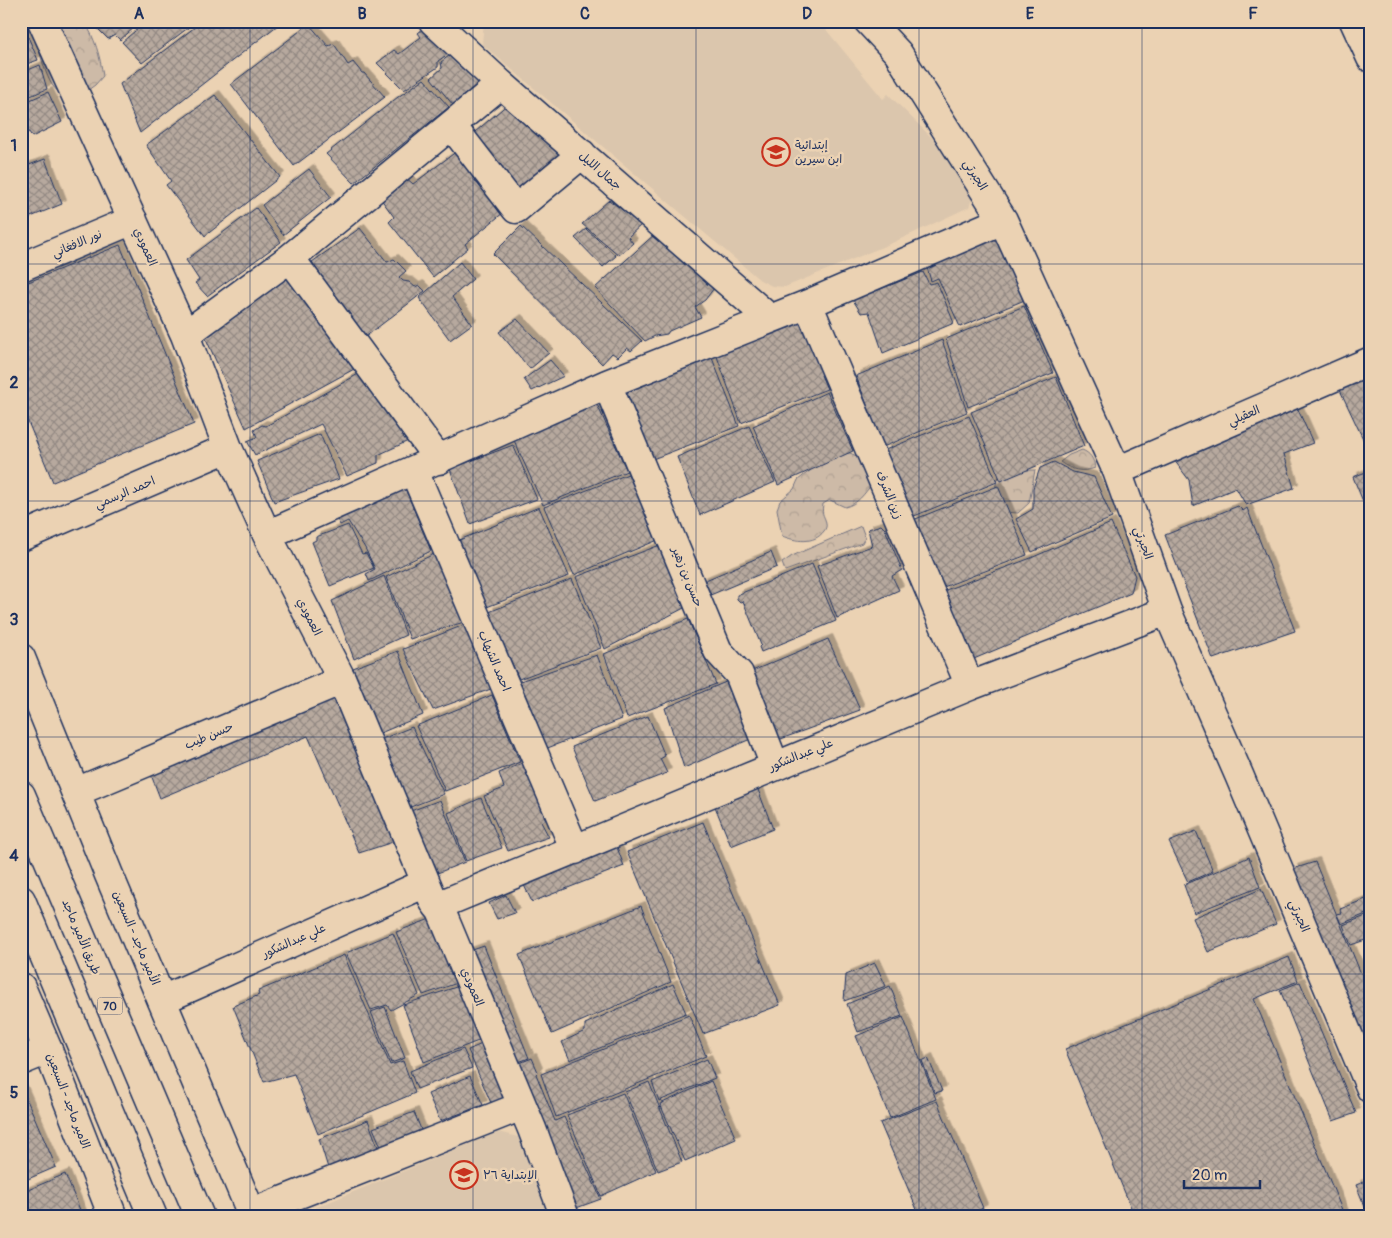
<svg xmlns="http://www.w3.org/2000/svg" width="1392" height="1238" viewBox="0 0 1392 1238" font-family="Pangolin,'Playpen Sans Arabic',sans-serif">
<style>
.built{fill:#dbc6ad}
.forest{fill:url(#forest-crowns);stroke:#747482}
.building{fill:url(#building-cross-hatch);stroke:#1b2f5e;filter:url(#shadow)}
.lines{fill:none;stroke-linecap:round;stroke-linejoin:round}
.minor-casing{stroke:#1b2f5e;stroke-width:31}
.major-casing{stroke:#1b2f5e;stroke-width:31}
.highway-casing{stroke:#1b2f5e;stroke-width:31}
.minor{stroke:#ebd2b3;stroke-width:28}
.major{stroke:#ebd2b3;stroke-width:28}
.highway{stroke:#ebd2b3;stroke-width:28}
.grid{fill:none;stroke:#1b2f5e;stroke-width:1;stroke-opacity:0.55}
.labels{text-anchor:middle;dominant-baseline:central;stroke-width:5;stroke-linejoin:round;paint-order:stroke}
.shield{fill:#ebd2b3;stroke:#596078;stroke-width:1}
.shield-label{font-size:11px;font-weight:bold;fill:#1b2f5e}
.poi-label{font-size:12px;fill:#1b2f5e;stroke:#ebd2b3;text-anchor:start}
.street-label{font-size:12px;fill:#1b2f5e;stroke:#ebd2b3}
.neatline{fill:none;stroke:#1b2f5e;stroke-width:2}
.grid-label{font-size:16px;text-anchor:middle;font-weight:bold;fill:#1b2f5e}
</style>
<defs>
<pattern id="forest-crowns" width="20" height="18" patternUnits="userSpaceOnUse" patternTransform="scale(1.25)"><rect width="20" height="18" fill="#cdbaa7"/><path d="M2 6a3 3 0 1 1 6 0M12 15a3 3 0 1 1 6 0" fill="none" stroke="#afa092"/></pattern>
<pattern id="building-cross-hatch" width="8" height="8" patternUnits="userSpaceOnUse" patternTransform="scale(1.25)"><rect width="8" height="8" fill="#b7a99e"/><path d="M0 0l8 8M0 8l8-8" fill="none" stroke="#948a84"/></pattern>
<filter id="shadow"><feDropShadow dx="4.5" dy="-4.5" stdDeviation="0" flood-color="#0004"/></filter>
</defs>
<rect width="100%" height="100%" fill="#ebd2b3"/>
<filter id="ink" filterUnits="userSpaceOnUse"><feTurbulence type="fractalNoise" baseFrequency=".02" numOctaves="2"/><feDisplacementMap in="SourceGraphic" scale="10" xChannelSelector="R" yChannelSelector="G"/><feConvolveMatrix kernelMatrix="1 2 1 2 8 2 1 2 1" color-interpolation-filters="sRGB"/></filter>
<g filter="url(#ink)">
<!-- built -->
<path class="built" d="M 484,21 L 819,21 L 883,99 L 888,94 L 934,140 L 973,197 L 969,207 L 892,243 L 785,287 L 772,286 L 760,280 L 482,44 Z
M 498,1132 L 522,1138 L 550,1217 L 306,1217 L 305,1212 Z"/>
<!-- forest -->
<path class="forest" d="M 28,21 L 84,21 C 95,38 100,56 103,76 L 95,85 L 81,95 C 75,94 67,95 61,93 C 43,86 39,36 28,21 Z
M 1082,450 C 1090,453 1094,459 1095,468 C 1082,473 1071,470 1060,462 L 1069,455 Z
M 850,453 L 863,459 L 872,484 C 864,494 858,504 845,507 L 830,500 L 823,504 C 821,517 825,515 826,524 C 827,526 825,530 824,531 C 814,545 795,541 782,536 L 777,509 L 780,501 L 794,489 L 798,480 L 820,463 L 835,454 Z
M 1035,470 L 1029,503 L 1018,513 L 1002,512 L 994,501 L 996,484 L 1001,471 Z
M 861,526 L 865,537 L 862,543 L 785,571 L 782,563 L 792,556 Z"/>
<!-- building -->
<path class="building" d="M 90,21 L 142,21 L 120,40 L 115,35 L 108,39 Z
M 147,21 L 197,21 L 142,63 L 122,42 Z
M 203,21 L 283,21 L 140,133 L 120,84 Z
M 430,23 L 455,49 L 438,61 L 438,67 L 404,90 L 377,63 L 394,50 L 399,54 L 421,37 L 418,33 Z
M 309,24 L 328,46 L 334,44 L 348,65 L 353,62 L 362,73 L 364,73 L 385,97 L 294,166 L 231,84 Z
M 21,25 L 23,25 L 38,60 L 21,66 Z
M 458,49 L 486,77 L 453,105 L 431,78 L 442,68 L 441,62 Z
M 40,65 L 47,89 L 21,100 L 21,73 Z
M 424,79 L 449,107 L 354,183 L 326,154 L 398,97 Z
M 48,92 L 62,122 L 32,137 L 29,132 L 21,134 L 21,104 Z
M 215,95 L 280,177 L 205,236 L 166,185 L 171,181 L 146,145 Z
M 509,103 L 570,157 L 518,198 L 468,138 Z
M 461,148 L 509,208 L 465,244 L 468,248 L 433,277 L 389,222 L 394,217 L 378,195 L 404,176 L 413,184 Z
M 45,159 L 62,204 L 21,221 L 21,168 Z
M 309,169 L 331,197 L 283,235 L 262,205 Z
M 609,200 L 642,224 L 628,237 L 633,243 L 619,255 L 582,224 Z
M 256,208 L 281,242 L 207,296 L 195,283 L 199,280 L 186,260 Z
M 521,226 L 642,341 L 631,351 L 627,348 L 618,357 L 612,353 L 602,364 L 493,254 Z
M 360,228 L 387,262 L 394,259 L 406,271 L 399,277 L 403,281 L 409,282 L 415,287 L 419,285 L 425,291 L 360,341 L 312,262 Z
M 586,229 L 616,256 L 603,267 L 575,238 Z
M 656,233 L 717,284 L 705,300 L 695,307 L 701,317 L 669,331 L 667,334 L 655,336 L 645,341 L 595,288 Z
M 997,236 L 1027,299 L 960,327 L 938,278 L 931,281 L 926,264 Z
M 120,245 L 194,424 L 53,482 L 21,405 L 21,285 Z
M 460,262 L 473,279 L 452,297 L 472,324 L 450,340 L 419,298 Z
M 286,268 L 356,368 L 246,428 L 203,332 Z
M 923,272 L 929,284 L 937,282 L 954,323 L 883,353 L 869,312 L 861,313 L 853,300 Z
M 1024,306 L 1053,373 L 968,407 L 946,339 Z
M 802,313 L 827,371 L 821,375 L 827,389 L 741,423 L 715,351 Z
M 517,319 L 549,353 L 530,369 L 499,332 Z
M 942,340 L 967,412 L 883,447 L 856,376 Z
M 710,353 L 739,426 L 650,460 L 623,390 Z
M 550,360 L 564,376 L 532,391 L 524,379 Z
M 369,368 L 419,436 L 378,455 L 378,463 L 347,476 L 321,424 L 255,455 L 247,441 L 257,437 L 254,430 L 262,425 L 266,426 Z
M 1371,370 L 1371,441 L 1365,443 L 1338,386 Z
M 1056,377 L 1084,446 L 1001,481 L 971,412 Z
M 827,392 L 853,451 L 778,485 L 753,426 Z
M 596,402 L 627,471 L 543,505 L 513,438 Z
M 1296,405 L 1313,443 L 1284,454 L 1294,488 L 1246,505 L 1236,488 L 1193,506 L 1189,480 L 1174,460 Z
M 969,416 L 997,482 L 912,517 L 885,450 Z
M 749,426 L 775,482 L 700,515 L 677,457 Z
M 320,434 L 339,479 L 274,502 L 257,461 Z
M 513,445 L 537,499 L 470,524 L 450,469 Z
M 1054,462 L 1073,472 L 1094,477 L 1112,518 L 1032,552 L 1016,519 L 1033,509 L 1033,488 L 1040,468 Z
M 1371,470 L 1371,521 L 1353,477 Z
M 628,474 L 658,540 L 574,575 L 544,507 Z
M 403,483 L 431,551 L 369,581 L 366,574 L 375,569 L 365,548 L 348,521 L 340,525 L 333,512 Z
M 998,486 L 1027,555 L 941,588 L 913,520 Z
M 1238,506 L 1243,511 L 1247,508 L 1295,631 L 1213,659 L 1165,535 Z
M 539,507 L 569,576 L 484,608 L 457,541 Z
M 1111,523 L 1135,576 L 1131,593 L 969,661 L 943,591 L 1031,558 Z
M 348,525 L 362,554 L 366,553 L 374,568 L 330,586 L 312,542 L 316,540 L 316,537 Z
M 881,525 L 885,529 L 902,570 L 892,576 L 899,590 L 837,618 L 817,566 L 872,546 L 868,529 Z
M 660,545 L 686,607 L 605,649 L 576,577 Z
M 771,552 L 777,567 L 708,596 L 701,582 Z
M 434,554 L 464,622 L 410,639 L 386,577 Z
M 812,564 L 836,621 L 761,652 L 759,647 L 761,645 L 743,601 L 740,602 L 737,599 L 737,595 Z
M 384,576 L 406,635 L 354,659 L 332,601 Z
M 572,579 L 601,648 L 519,679 L 489,612 Z
M 688,619 L 716,684 L 627,718 L 604,654 Z
M 464,625 L 491,689 L 433,710 L 403,649 Z
M 828,639 L 860,710 L 770,743 L 745,674 Z
M 398,651 L 423,715 L 378,734 L 353,668 Z
M 597,655 L 622,719 L 545,749 L 520,681 Z
M 735,678 L 755,737 L 684,768 L 665,708 Z
M 335,689 L 396,841 L 359,853 L 308,736 L 160,798 L 148,767 Z
M 492,695 L 520,762 L 445,791 L 416,726 Z
M 648,716 L 665,756 L 660,759 L 667,773 L 595,801 L 572,747 Z
M 412,727 L 444,794 L 408,808 L 379,740 Z
M 532,759 L 549,818 L 541,822 L 549,837 L 508,851 L 484,796 L 504,788 L 499,773 Z
M 757,787 L 773,829 L 731,846 L 714,804 Z
M 481,798 L 502,848 L 466,861 L 448,813 Z
M 440,800 L 465,862 L 430,876 L 408,812 Z
M 703,822 L 780,1005 L 703,1034 L 627,852 Z
M 1196,831 L 1213,871 L 1188,882 L 1169,842 Z
M 615,842 L 624,866 L 532,902 L 523,883 Z
M 1249,857 L 1260,887 L 1194,913 L 1184,885 Z
M 1315,862 L 1371,998 L 1371,1059 L 1293,869 Z
M 1261,889 L 1276,924 L 1208,952 L 1193,918 Z
M 506,895 L 515,913 L 497,919 L 489,903 Z
M 1371,897 L 1371,912 L 1341,924 L 1337,914 L 1342,913 L 1340,909 Z
M 641,906 L 671,982 L 552,1034 L 519,955 Z
M 1371,914 L 1371,938 L 1351,945 L 1343,925 Z
M 438,916 L 463,981 L 423,995 L 396,932 Z
M 393,933 L 419,995 L 391,1010 L 387,1005 L 371,1010 L 346,953 Z
M 484,946 L 529,1058 L 508,1066 L 464,953 Z
M 344,955 L 390,1065 L 403,1061 L 415,1093 L 318,1134 L 294,1074 L 264,1082 L 233,1006 L 259,995 L 258,991 Z
M 1289,957 L 1298,981 L 1254,999 L 1345,1217 L 1135,1217 L 1065,1049 Z
M 875,963 L 886,986 L 844,1001 L 846,975 Z
M 1300,982 L 1356,1113 L 1333,1121 L 1280,990 Z
M 673,984 L 686,1013 L 570,1060 L 562,1042 L 585,1031 L 585,1024 Z
M 459,986 L 481,1040 L 424,1062 L 403,1005 Z
M 890,986 L 902,1016 L 858,1032 L 847,1004 Z
M 385,1007 L 405,1058 L 391,1063 L 371,1012 Z
M 689,1015 L 706,1056 L 556,1117 L 541,1074 Z
M 903,1017 L 936,1099 L 890,1118 L 856,1036 Z
M 491,1040 L 514,1096 L 491,1103 L 468,1050 Z
M 463,1049 L 472,1068 L 417,1089 L 410,1071 Z
M 532,1058 L 538,1072 L 536,1074 L 555,1121 L 564,1117 L 601,1199 L 568,1211 L 510,1067 Z
M 928,1058 L 942,1091 L 935,1093 L 922,1061 Z
M 707,1059 L 715,1078 L 659,1101 L 652,1082 Z
M 470,1076 L 483,1105 L 440,1121 L 428,1094 Z
M 711,1081 L 736,1139 L 685,1161 L 660,1104 Z
M 649,1082 L 682,1162 L 658,1171 L 625,1092 Z
M 21,1086 L 56,1167 L 21,1182 Z
M 623,1093 L 656,1171 L 601,1196 L 567,1115 Z
M 937,1101 L 983,1208 L 972,1214 L 973,1217 L 932,1217 L 928,1208 L 918,1212 L 880,1123 Z
M 414,1112 L 422,1132 L 382,1149 L 373,1128 Z
M 368,1120 L 379,1150 L 328,1168 L 319,1139 Z
M 65,1174 L 83,1217 L 21,1217 L 21,1193 Z
M 1371,1179 L 1371,1217 L 1369,1217 L 1356,1185 Z"/>
<g class="lines">
<defs>
<path id="minor" d="M 42,21 L 185,335 L 228,448 L 267,535 L 342,680 L 434,902 L 441,911 L 532,1129 L 565,1217
M 433,21 L 501,84 L 769,318
M 868,21 L 898,53 L 1003,220 L 1117,471 L 1167,611 L 1239,775 L 1371,1089
M 1354,21 L 1371,58
M 452,126 L 516,209 L 582,154
M 290,258 L 439,460
M 21,267 L 133,220
M 808,304 L 970,686
M 185,335 L 290,258 L 501,84
M 607,384 L 718,651 L 739,674 L 775,766
M 414,471 L 575,850
M 1117,471 L 1371,361
M 267,535 L 607,384 L 808,304 L 1003,220
M 21,537 L 228,448
M 76,792 L 342,680
M 437,906 L 970,686 L 1167,611
M 162,1000 L 426,883
M 21,1061 L 48,1050
M 251,1213 L 522,1106"/>
<path id="major" d="M 21,658 L 109,875 L 253,1217
M 21,987 L 48,1050 L 113,1217"/>
<path id="highway" d="M 21,795 L 200,1217
M 21,900 L 153,1217"/>
</defs>
<!-- minor casing -->
<use href="#minor" class="minor-casing"/>
<!-- major casing -->
<use href="#major" class="major-casing"/>
<!-- highway casing -->
<use href="#highway" class="highway-casing"/>
<!-- minor -->
<use href="#minor" class="minor"/>
<!-- major -->
<use href="#major" class="major"/>
<!-- highway -->
<use href="#highway" class="highway"/>
</g>
</g>
<!-- grid -->
<path class="grid" d="M 250,21 L 250,1217M 473,21 L 473,1217M 696,21 L 696,1217M 919,21 L 919,1217M 1142,21 L 1142,1217M 21,264 L 1371,264M 21,501 L 1371,501M 21,737 L 1371,737M 21,974 L 1371,974"/>
<!-- icons -->
<defs>
<symbol id="school-ring" viewBox="-11 -11 22 22"><circle r="9.5" fill="#ebd2b3" stroke="#c8321e" stroke-width="1.5"/><path d="M0-5L7-2L0 1L-7-2ZM-4 1L0 2.5L4 1V4Q0 6-4 4Z" fill="#c8321e"/></symbol>
</defs>
<g fill-rule="evenodd">
<use href="#school-ring" x="760" y="136" width="32" height="32"/>
<use href="#school-ring" x="448" y="1159" width="32" height="32"/>
</g>
<g class="labels">
<!-- shield labels -->
<rect class="shield" x="97.5" y="997.5" width="25" height="17" rx="4"/>
<g class="shield-label">
<text x="110" y="1006">70</text>
</g>
<!-- poi labels -->
<g class="poi-label">
<text x="795" y="145">إبتدائية<tspan x="795" dy="14">ابن سيرين</tspan></text>
<text x="483" y="1175">الإبتداية ٣٦</text>
</g>
<!-- street labels -->
<g class="street-label">
<text transform="translate(600 171) rotate(41)">جمال الليل</text>
<text transform="translate(975 175) rotate(58)">الجبرتي</text>
<text transform="translate(77 244) rotate(-23)">نور الافغاني</text>
<text transform="translate(145 247) rotate(66)">العمودي</text>
<text transform="translate(1244 416) rotate(-23)">العقيلي</text>
<text transform="translate(125 493) rotate(-23)">احمد الرسمي</text>
<text transform="translate(889 495) rotate(67)">زين الشرف</text>
<text transform="translate(1143 543) rotate(70)">الجبرتي</text>
<text transform="translate(687 577) rotate(68)">حسن بن زهير</text>
<text transform="translate(309 617) rotate(63)">العمودي</text>
<text transform="translate(494 661) rotate(67)">احمد الشهاب</text>
<text transform="translate(209 736) rotate(-23)">حسن طيب</text>
<text transform="translate(801 755) rotate(-22)">علي عبدالشكور</text>
<text transform="translate(1299 916) rotate(67)">الجبرتي</text>
<text transform="translate(81 937) rotate(67)">طريق الأمير ماجد</text>
<text transform="translate(136 938) rotate(67)">الأمير ماجد - السبعين</text>
<text transform="translate(294 941) rotate(-24)">علي عبدالشكور</text>
<text transform="translate(472 987) rotate(67)">العمودي</text>
<text transform="translate(68 1101) rotate(69)">الامير ماجد - السبعين</text>
</g>
</g>
<!-- margin -->
<rect width="1392" height="1238" fill="none" stroke="#ebd2b3" stroke-width="55"/>
<!-- scale -->
<path d="M1184 1180v8h76v-8" fill="none" stroke="#1b2f5e" stroke-width="2.5"/>
<text x="1192" y="1180" font-size="15" fill="#1b2f5e" stroke="#ebd2b3" stroke-width="4" paint-order="stroke">20 m</text>
<rect x="28" y="28" width="1336" height="1182" class="neatline"/>
<g class="grid-label">
<text x="139" y="19">A</text>
<text x="362" y="19">B</text>
<text x="585" y="19">C</text>
<text x="807" y="19">D</text>
<text x="1030" y="19">E</text>
<text x="1253" y="19">F</text>
<text x="14" y="151">1</text>
<text x="14" y="388">2</text>
<text x="14" y="625">3</text>
<text x="14" y="861">4</text>
<text x="14" y="1098">5</text>
</g>
</svg>
